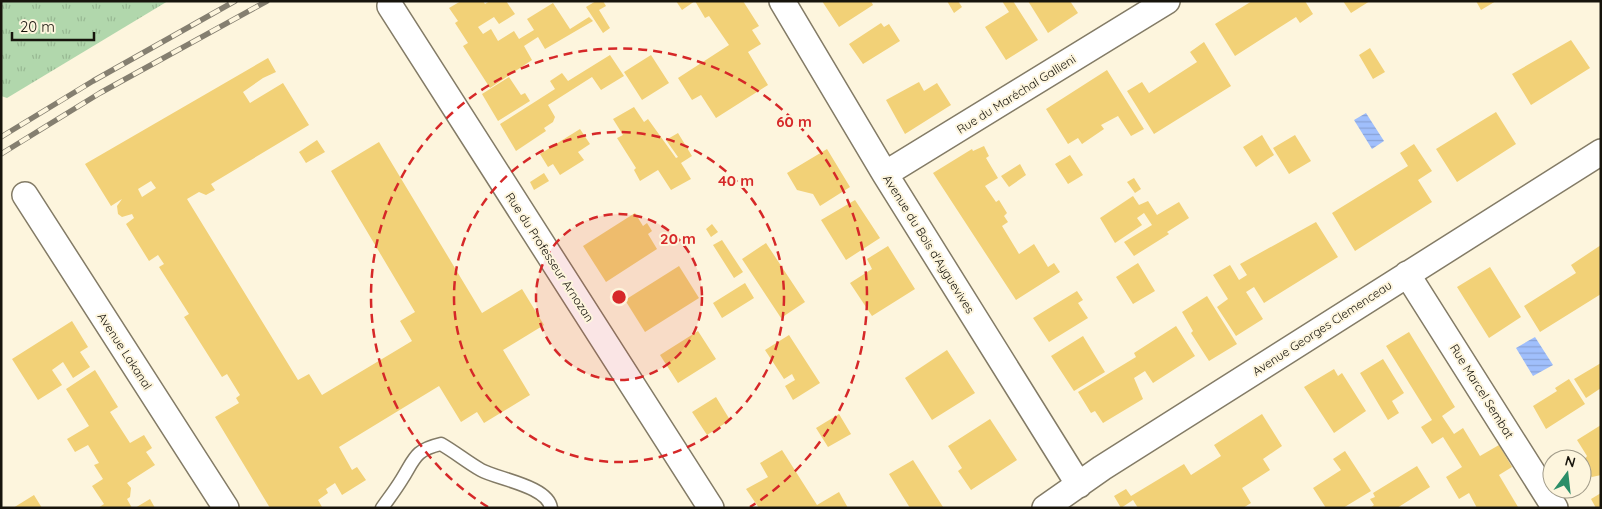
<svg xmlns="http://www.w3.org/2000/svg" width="1602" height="509" viewBox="0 0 1602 509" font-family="Quicksand,sans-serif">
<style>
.grass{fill:url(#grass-tufts)}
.water{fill:url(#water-rules)}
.building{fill:#f2d177;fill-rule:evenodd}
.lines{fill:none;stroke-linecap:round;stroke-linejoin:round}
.lane-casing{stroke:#837b66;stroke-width:15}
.street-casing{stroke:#837b66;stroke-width:28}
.lane{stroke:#fff;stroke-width:12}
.street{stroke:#fff;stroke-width:25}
.rail-casing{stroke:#857f70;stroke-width:5.5}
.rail{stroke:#fdf5dd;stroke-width:4;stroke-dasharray:11;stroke-linecap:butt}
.ring{fill:none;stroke:#d62828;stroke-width:2.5;stroke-dasharray:9 6}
.labels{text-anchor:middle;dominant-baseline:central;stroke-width:4;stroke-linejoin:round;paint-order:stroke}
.street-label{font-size:12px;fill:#17140c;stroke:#fdf5dd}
.centre{fill:#d62828;stroke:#fdf5dd;stroke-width:2.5}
.ring-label{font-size:15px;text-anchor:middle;font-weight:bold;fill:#d62828;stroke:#fdf5dd;stroke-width:4;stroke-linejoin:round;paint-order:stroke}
</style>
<defs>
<pattern id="grass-tufts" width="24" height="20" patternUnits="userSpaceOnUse" patternTransform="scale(1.25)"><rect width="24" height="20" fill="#b1d7ac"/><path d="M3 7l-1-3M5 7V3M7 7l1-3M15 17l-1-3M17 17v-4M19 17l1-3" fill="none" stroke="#98b893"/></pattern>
<pattern id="water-rules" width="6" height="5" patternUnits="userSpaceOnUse" patternTransform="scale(1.25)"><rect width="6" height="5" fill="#a0bffc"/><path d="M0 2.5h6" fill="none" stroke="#89a3d7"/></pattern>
</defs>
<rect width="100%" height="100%" fill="#fdf5dd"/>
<!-- grass -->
<path class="grass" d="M 1,1 L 168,1 L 7,98 L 1,96 Z"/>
<!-- water -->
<path class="water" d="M 1366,113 L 1384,141 L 1372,149 L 1354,120 Z
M 1535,337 L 1553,365 L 1533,376 L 1516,348 Z"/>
<!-- building -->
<path class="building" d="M 461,1 L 483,1 L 485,4 L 490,1 L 506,1 L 515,14 L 499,24 L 494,17 L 478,27 L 483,34 L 491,29 L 498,41 L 514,31 L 519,39 L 534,30 L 527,19 L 553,3 L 570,29 L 589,17 L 593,21 L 545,49 L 538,37 L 524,46 L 532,60 L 490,88 L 463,46 L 468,43 L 455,23 L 458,21 L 449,8 Z
M 596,1 L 603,1 L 606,6 L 599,10 L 610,28 L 603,33 L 586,7 Z
M 676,1 L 743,1 L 759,26 L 752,30 L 761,44 L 748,52 L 768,85 L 716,118 L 701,95 L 692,100 L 678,78 L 729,45 L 709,16 L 705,18 L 695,1 L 682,10 Z
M 822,1 L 871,1 L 873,5 L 839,27 Z
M 947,1 L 958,1 L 962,7 L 954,13 Z
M 1002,1 L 1013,1 L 1038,40 L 1006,60 L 985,27 L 1009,12 Z
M 1028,1 L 1070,1 L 1078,13 L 1048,33 Z
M 1252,1 L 1305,1 L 1313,14 L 1300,23 L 1296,17 L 1235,56 L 1215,24 Z
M 1343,1 L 1370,1 L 1351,13 Z
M 1476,1 L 1496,1 L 1481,10 Z
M 881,23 L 884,27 L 889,24 L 900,41 L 863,64 L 849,44 Z
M 1571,40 L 1590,68 L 1531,105 L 1512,74 Z
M 1204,42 L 1231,86 L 1154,134 L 1127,91 L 1142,82 L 1149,93 L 1197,62 L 1190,52 Z
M 1370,48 L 1385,72 L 1373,79 L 1359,55 Z
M 610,55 L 624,76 L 601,90 L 592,77 L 548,105 L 555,117 L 553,122 L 544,128 L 546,131 L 516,151 L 500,124 L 555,89 L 550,81 L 562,73 L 568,81 Z
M 651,55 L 669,83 L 642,100 L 624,72 Z
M 268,58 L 276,72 L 263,78 L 243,92 L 250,103 L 283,83 L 309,125 L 211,184 L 215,190 L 206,195 L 199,192 L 187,199 L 298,380 L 309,374 L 322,395 L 412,341 L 400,321 L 415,312 L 331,171 L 379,142 L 482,313 L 522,289 L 544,325 L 503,350 L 530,395 L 484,423 L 477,412 L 461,422 L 439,386 L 339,447 L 352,470 L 357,467 L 366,480 L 342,495 L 335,483 L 326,489 L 328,493 L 318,500 L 322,507 L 321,508 L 270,508 L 215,417 L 239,403 L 236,398 L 240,395 L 227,374 L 222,377 L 184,317 L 189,314 L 159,267 L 164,264 L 158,255 L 149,261 L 126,224 L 134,218 L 132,214 L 122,217 L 118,214 L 117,206 L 122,199 L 111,206 L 85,164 ZM 151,181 L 156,188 L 142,197 L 138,189 Z
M 1107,70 L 1144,129 L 1131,136 L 1118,116 L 1101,125 L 1104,129 L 1082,144 L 1078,138 L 1068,144 L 1046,109 Z
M 509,77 L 521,95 L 525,93 L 530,101 L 498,121 L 482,94 Z
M 919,82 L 924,91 L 937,83 L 951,105 L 905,134 L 886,100 Z
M 634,107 L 644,122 L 648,119 L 676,158 L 678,157 L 666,140 L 678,133 L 692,156 L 681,163 L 691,179 L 671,190 L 658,170 L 640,181 L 634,170 L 636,168 L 617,138 L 623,135 L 613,119 Z
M 1496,112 L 1516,144 L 1457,182 L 1436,149 Z
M 580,129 L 590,144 L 578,152 L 584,160 L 560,175 L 553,164 L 548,167 L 540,154 Z
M 1262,135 L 1274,155 L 1256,167 L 1243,147 Z
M 1295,135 L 1311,161 L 1289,174 L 1273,148 Z
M 317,140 L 325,152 L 306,163 L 299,152 Z
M 1414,144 L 1432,171 L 1418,180 L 1432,202 L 1355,251 L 1332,213 L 1408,166 L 1400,153 Z
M 984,146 L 989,156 L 986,158 L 998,178 L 985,186 L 996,202 L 999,200 L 1007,213 L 1004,216 L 1008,222 L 1002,226 L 1019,254 L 1034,244 L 1048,267 L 1054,263 L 1060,272 L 1016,300 L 933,173 L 972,149 L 973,151 Z
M 827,149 L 850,187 L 820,206 L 813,194 L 797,190 L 787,173 Z
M 1070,155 L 1083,175 L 1068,184 L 1055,164 Z
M 1020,164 L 1026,175 L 1009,187 L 1001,176 Z
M 544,173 L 549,181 L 534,190 L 530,182 Z
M 1134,178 L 1141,189 L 1135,193 L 1127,182 Z
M 1133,196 L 1139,205 L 1148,201 L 1157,215 L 1179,202 L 1189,218 L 1167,232 L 1169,234 L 1134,256 L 1124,242 L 1152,225 L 1144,213 L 1137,218 L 1142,225 L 1115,243 L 1100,218 Z
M 855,200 L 880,238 L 846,260 L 821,220 Z
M 635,213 L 643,226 L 647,223 L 652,231 L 648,234 L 657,249 L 606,282 L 583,246 Z
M 1316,222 L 1338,257 L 1264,303 L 1254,287 L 1246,292 L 1263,319 L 1236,336 L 1217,307 L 1228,299 L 1213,275 L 1230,265 L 1239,280 L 1247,275 L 1240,264 Z
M 712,224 L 718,232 L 711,237 L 706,229 Z
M 722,240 L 743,272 L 734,278 L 713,245 Z
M 766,243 L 805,302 L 781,318 L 742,259 Z
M 1601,245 L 1601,294 L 1540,332 L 1524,306 L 1576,273 L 1571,265 Z
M 888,246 L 915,289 L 872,316 L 850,283 L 872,269 L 867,259 Z
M 1138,263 L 1155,291 L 1133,304 L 1116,277 Z
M 679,266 L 699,298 L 645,332 L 625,300 Z
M 1490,267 L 1521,317 L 1489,338 L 1457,287 Z
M 745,283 L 754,298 L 722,318 L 713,303 Z
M 1077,291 L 1083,300 L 1078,303 L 1088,318 L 1049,342 L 1033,318 Z
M 1207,296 L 1237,344 L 1209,361 L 1191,333 L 1193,331 L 1182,312 Z
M 72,321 L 88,347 L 80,352 L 90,367 L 73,378 L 63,362 L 52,370 L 62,385 L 38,400 L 12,359 Z
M 1176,326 L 1195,356 L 1153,383 L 1145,371 L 1134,378 L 1143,399 L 1103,423 L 1095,411 L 1091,413 L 1078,392 L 1136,357 L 1134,353 Z
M 698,331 L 716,359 L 678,383 L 660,355 Z
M 1409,332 L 1455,407 L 1442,416 L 1454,434 L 1463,428 L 1480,456 L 1499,445 L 1512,467 L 1499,475 L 1518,507 L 1477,508 L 1469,493 L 1459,499 L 1446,477 L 1462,467 L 1443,437 L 1432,444 L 1421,427 L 1432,420 L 1386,346 Z
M 789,335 L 820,383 L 793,400 L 785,386 L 795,380 L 792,374 L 784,379 L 765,350 Z
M 1083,336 L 1105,372 L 1074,391 L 1051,356 Z
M 947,350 L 975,393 L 932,420 L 905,378 Z
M 1383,359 L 1404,393 L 1392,401 L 1399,413 L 1388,420 L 1360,373 Z
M 1601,363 L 1601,388 L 1586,398 L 1574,379 Z
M 1334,369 L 1338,376 L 1342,373 L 1366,411 L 1334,433 L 1304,387 Z
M 95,370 L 118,407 L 110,412 L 130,443 L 144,435 L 152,448 L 146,452 L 155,465 L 127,483 L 131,488 L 130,497 L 127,499 L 132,508 L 98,508 L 104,504 L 92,486 L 103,479 L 94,465 L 99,463 L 88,445 L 75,452 L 67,439 L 89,426 L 66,389 Z
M 1569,379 L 1585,404 L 1546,429 L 1533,406 L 1557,391 L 1555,388 Z
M 716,397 L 730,420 L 707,435 L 692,412 Z
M 839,414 L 851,434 L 828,447 L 816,428 Z
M 1262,414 L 1282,446 L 1263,459 L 1270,470 L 1242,488 L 1251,503 L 1243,508 L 1138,508 L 1133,500 L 1121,508 L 1114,496 L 1126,489 L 1131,496 L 1184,464 L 1191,475 L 1221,456 L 1214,445 Z
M 990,419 L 1017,460 L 971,490 L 958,471 L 962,468 L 948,446 Z
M 1601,425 L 1601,475 L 1592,477 L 1583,470 L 1583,462 L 1587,456 L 1577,440 Z
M 782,450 L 817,505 L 839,492 L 848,508 L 759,508 L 746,489 L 768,477 L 760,463 Z
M 1345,451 L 1371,491 L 1343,508 L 1326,508 L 1313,488 L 1341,470 L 1333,459 Z
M 913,460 L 943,507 L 941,508 L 910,508 L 889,474 Z
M 1417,466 L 1430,487 L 1397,508 L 1370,508 L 1374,505 L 1370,499 L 1375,497 L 1373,493 Z
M 1601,493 L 1601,508 L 1596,508 L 1591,499 Z
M 34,495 L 42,508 L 13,508 Z
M 150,499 L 155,508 L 135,508 Z"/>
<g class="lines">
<defs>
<path id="lane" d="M 382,508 C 389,498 396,489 402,479 C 415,458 415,450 441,444 C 455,452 467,462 481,470 C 497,479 548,486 551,508"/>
<path id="street" d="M 782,1 L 885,174 L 1079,485
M 390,6 L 711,508
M 885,174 L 1167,1
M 25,195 L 226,508
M 1407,274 L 1555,508
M 1045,508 L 1102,468 L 1601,152"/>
</defs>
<!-- lane casing -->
<use href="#lane" class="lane-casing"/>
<!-- street casing -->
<use href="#street" class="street-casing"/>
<!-- lane -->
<use href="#lane" class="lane"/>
<!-- street -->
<use href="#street" class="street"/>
<defs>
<path id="rail" d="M 1,137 L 93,81 L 235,1
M 1,154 L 100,93 L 267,1"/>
</defs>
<!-- rail casing -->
<use href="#rail" class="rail-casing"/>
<!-- rail -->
<use href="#rail" class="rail"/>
</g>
<!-- distance rings -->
<circle cx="619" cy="297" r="83" fill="#d62828" fill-opacity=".12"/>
<g class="ring">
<circle cx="619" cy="297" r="83"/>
<circle cx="619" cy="297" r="165"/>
<path d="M488 507A248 248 0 1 1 750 507"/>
</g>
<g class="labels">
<!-- street labels -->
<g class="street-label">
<text transform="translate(1016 94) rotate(-32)">Rue du Maréchal Gallieni</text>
<text transform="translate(929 244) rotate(58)">Avenue du Bois d'Ayguevives</text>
<text transform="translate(550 257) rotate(57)">Rue du Professeur Arnozan</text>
<text transform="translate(1322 328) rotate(-33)">Avenue Georges Clemenceau</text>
<text transform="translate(125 351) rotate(57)">Avenue Lakanal</text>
<text transform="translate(1482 391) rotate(58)">Rue Marcel Sembat</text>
</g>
</g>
<circle cx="619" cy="297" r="8" class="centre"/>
<g class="ring-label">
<text x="794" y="127">60 m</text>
<text x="736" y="186">40 m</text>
<text x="678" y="244">20 m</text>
</g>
<!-- border -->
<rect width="1602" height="509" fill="none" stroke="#17140c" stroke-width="5"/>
<!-- north arrow -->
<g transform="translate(1567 474) rotate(15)"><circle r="24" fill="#fdf5dd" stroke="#a19b89"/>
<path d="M0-4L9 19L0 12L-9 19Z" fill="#2b8e68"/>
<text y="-8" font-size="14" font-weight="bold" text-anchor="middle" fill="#17140c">N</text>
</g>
<!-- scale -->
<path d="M12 32v8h82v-8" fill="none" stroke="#17140c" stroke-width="2.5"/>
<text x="20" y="32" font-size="15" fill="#17140c" stroke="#fdf5dd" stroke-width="4" paint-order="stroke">20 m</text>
</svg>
